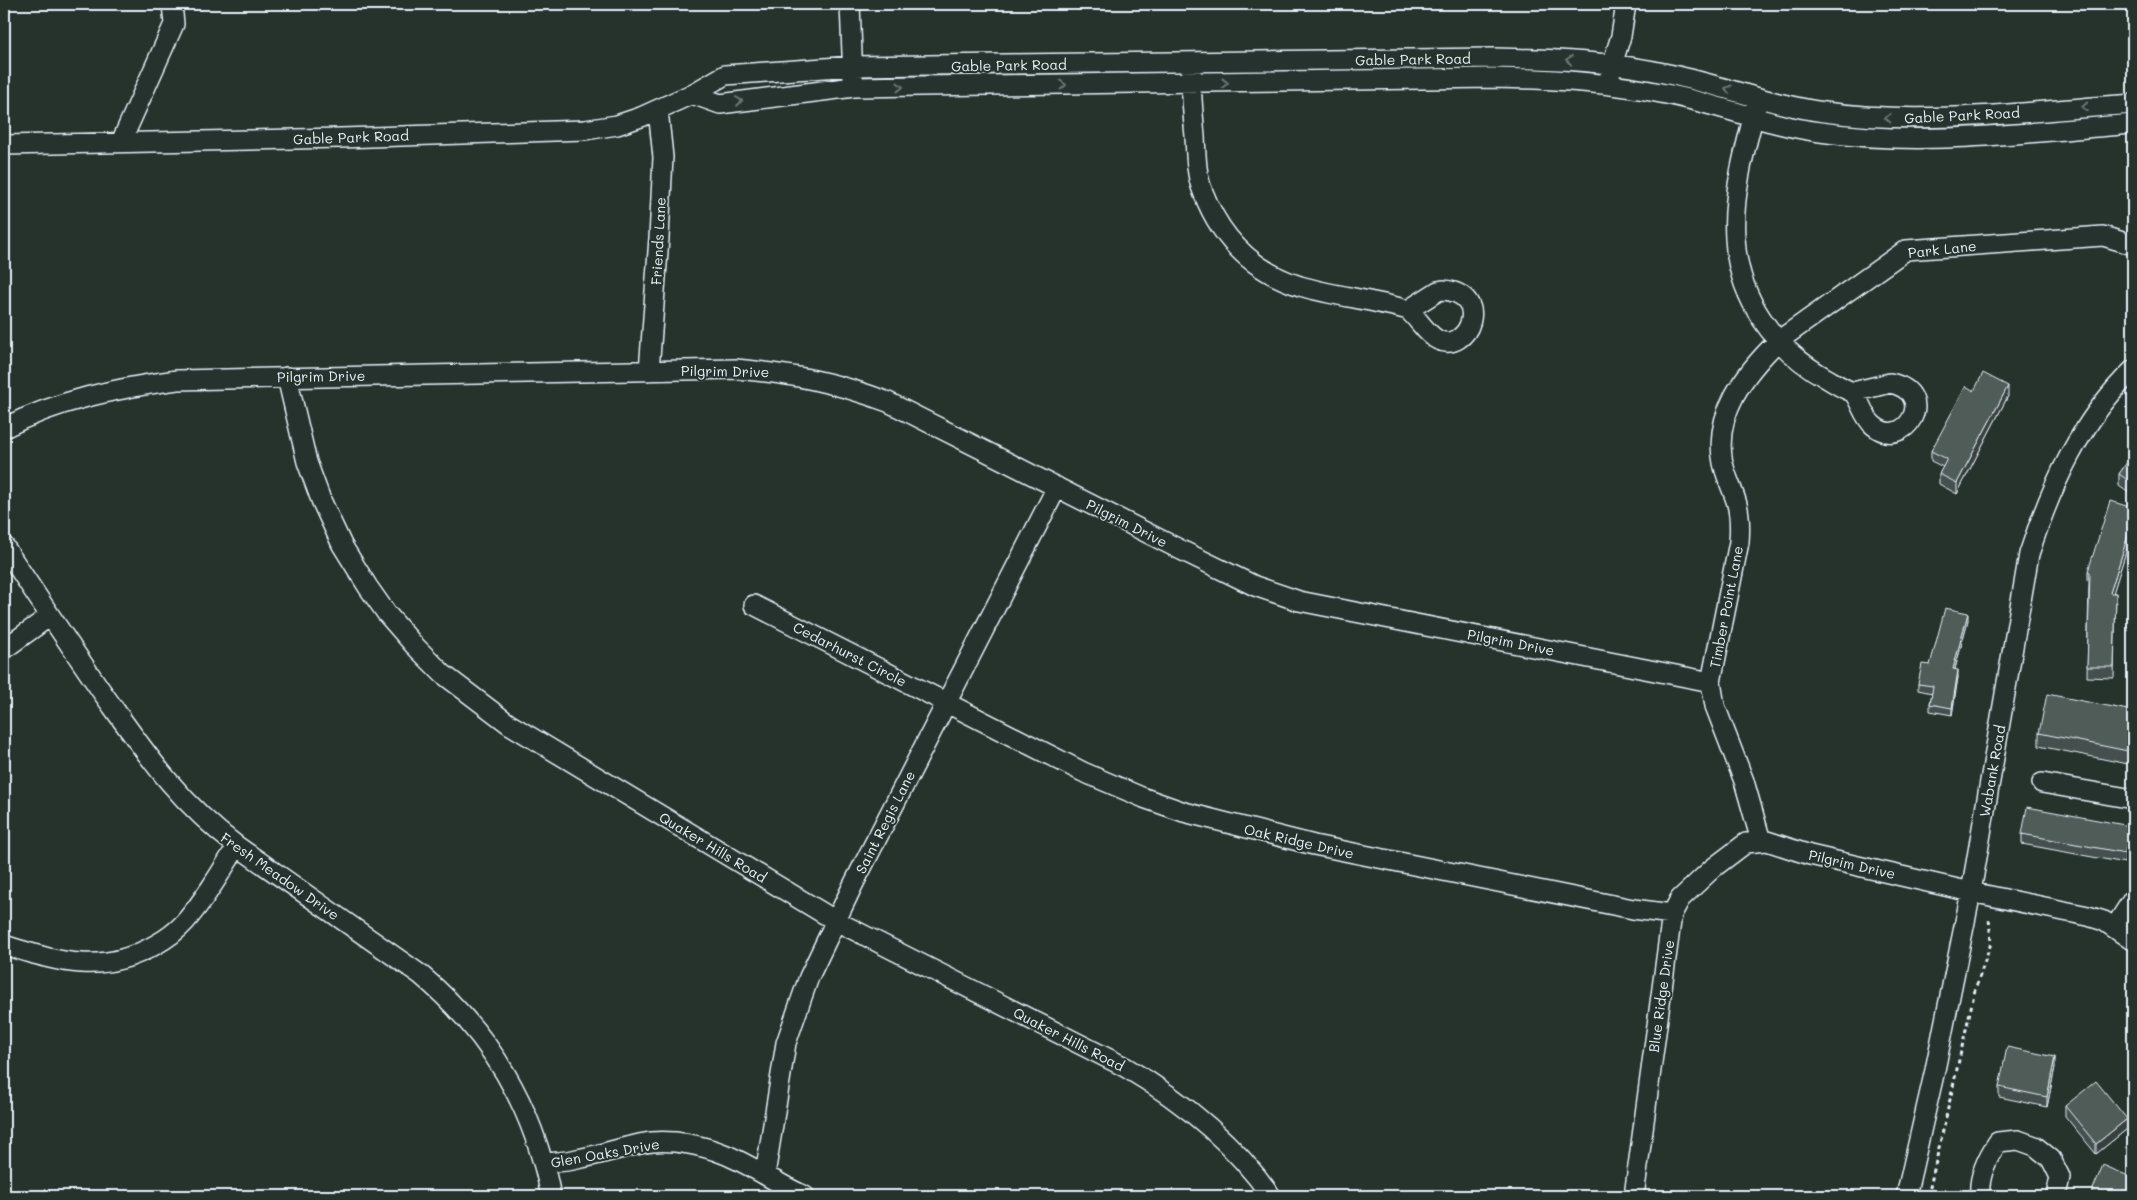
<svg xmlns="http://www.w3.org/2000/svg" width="2137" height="1200" viewBox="0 0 2137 1200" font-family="Mali,sans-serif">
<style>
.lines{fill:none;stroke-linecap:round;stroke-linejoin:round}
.minor-casing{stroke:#e8f1f8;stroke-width:22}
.path{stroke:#e8f1f8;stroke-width:3;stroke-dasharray:4 4;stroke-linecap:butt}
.minor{stroke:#26332d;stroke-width:19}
.wall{fill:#454f4d;stroke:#e8f1f8}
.shaded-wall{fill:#38403e;stroke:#e8f1f8}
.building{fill:#505c59;stroke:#e8f1f8}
.oneway{stroke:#6a7674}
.labels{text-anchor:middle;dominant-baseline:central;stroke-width:4;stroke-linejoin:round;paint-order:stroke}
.street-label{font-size:14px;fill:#e8f1f8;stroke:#26332d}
</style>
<rect width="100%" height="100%" fill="#26332d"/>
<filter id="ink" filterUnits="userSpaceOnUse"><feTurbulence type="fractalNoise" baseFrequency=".02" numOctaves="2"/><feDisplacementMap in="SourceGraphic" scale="10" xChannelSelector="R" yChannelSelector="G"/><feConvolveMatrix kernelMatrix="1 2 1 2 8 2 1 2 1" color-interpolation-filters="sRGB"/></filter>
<g filter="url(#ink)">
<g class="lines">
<defs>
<path id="minor" d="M 850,4 L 853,78
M 1191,72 C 1191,93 1193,115 1195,136 C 1196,155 1196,175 1203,192 C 1221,239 1253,271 1300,286 C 1335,296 1373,300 1408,310
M 1610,76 L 1612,65 L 1621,36 L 1626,4
M 692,94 L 720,104 L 854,87 L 1493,78 C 1551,79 1608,82 1666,94 C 1718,104 1767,125 1820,132 C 1924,147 2029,132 2133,124
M 1756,107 C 1745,148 1732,195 1735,238 C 1738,298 1774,349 1826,378 C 1835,383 1843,389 1853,392
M 121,142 L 174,24 L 172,4
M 4,145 L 341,138 L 585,130 L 617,125 L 641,117 L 692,94 L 725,75 L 853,66 L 1493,58 C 1553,59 1614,61 1673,75 C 1724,86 1772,105 1824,112 C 1927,126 2030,111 2133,104
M 1443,290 C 1493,294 1468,354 1438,340 C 1426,334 1418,318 1408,310 L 1438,291 Z
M 649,371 L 659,238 L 663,157 L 658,110
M 287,377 L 307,462 L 321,500 L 342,545 L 368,587 L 387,614 L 414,645 L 443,674 L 509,724 L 836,921 L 1125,1067 C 1181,1100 1233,1141 1271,1196
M 1890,383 C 1940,393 1904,453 1873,425 C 1863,416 1861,402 1853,392 Z
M 4,428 C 58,400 118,388 177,380 L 736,369 C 793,374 835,382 888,402 L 1181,550 L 1255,586 L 1299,601 L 1711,682
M 4,546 C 36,595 69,644 102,692 C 145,752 177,801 237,846 L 421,975 C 491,1034 533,1106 551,1196
M 754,605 L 1083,772 L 1144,798 L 1184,812 L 1314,845 L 1633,909 L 1672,914
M 4,649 L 50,616
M 2042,783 L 2133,799
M 1761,841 L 1744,781 L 1715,706 L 1711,682 L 1739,542 C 1740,529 1740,516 1737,504 C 1733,490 1726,477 1723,463 C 1713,414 1745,373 1778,341 L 1906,250 L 2103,236 L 2133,245
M 2115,927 L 2133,899
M 4,945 C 59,962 101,976 155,945 C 166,939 176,932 185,922 C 205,899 221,872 237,846
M 543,1163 C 554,1162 566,1162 577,1159 C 602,1155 627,1145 652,1142 C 675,1140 702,1145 724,1154 C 752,1165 777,1184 805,1196
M 765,1175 L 786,1043 L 809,977 L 853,885 L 1057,487
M 1634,1196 L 1672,914 L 1680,899 L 1713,868 L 1746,843 L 1767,841 L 1810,855 L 1971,892 L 2088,916 L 2104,921 L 2133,941
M 1906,1196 L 1935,1070 L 1971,892 L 2029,554 C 2051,486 2081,420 2133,370
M 1980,1196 C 1978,1177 1987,1158 1998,1142 L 2018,1140 L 2035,1146 L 2051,1159 L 2060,1177 L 2056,1196"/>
</defs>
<!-- minor casing -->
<use href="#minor" class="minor-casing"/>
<!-- path -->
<path class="path" d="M 1928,1196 L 1975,990 L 1991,943 L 1989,918"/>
<!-- minor -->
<use href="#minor" class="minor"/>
</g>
<!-- wall -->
<path class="wall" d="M 1974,391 L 2008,396 L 1957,494 L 1939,484 L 1939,474 L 1943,467 L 1931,461 L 1931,451 Z
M 2133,454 L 2133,496 L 2119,486 L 2119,474 Z
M 2133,529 L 2113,593 L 2116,593 L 2114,678 L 2087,677 L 2089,582 L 2088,581 L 2088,571 Z
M 1968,620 L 1955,669 L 1958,677 L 1952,715 L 1930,711 L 1930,704 L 1932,693 L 1918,690 L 1918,684 L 1930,665 Z
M 2133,711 L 2133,765 L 2039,746 L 2039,733 Z
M 2022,834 L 2130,836 L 2125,863 L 2022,844 Z
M 2055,1067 L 2047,1107 L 1999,1097 L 1999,1087 Z
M 2065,1106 L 2127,1129 L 2096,1154 L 2065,1116 Z"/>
<!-- shaded-wall -->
<path class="shaded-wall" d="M 2008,386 L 2008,396 L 1957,494 L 1957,483 Z
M 2133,519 L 2133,529 L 2110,603 L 2110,593 Z
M 1968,613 L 1968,620 L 1953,676 L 1953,669 Z
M 1958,670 L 1958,677 L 1952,715 L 1952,708 Z
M 2130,826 L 2130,836 L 2125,863 L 2125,853 Z
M 2055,1057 L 2055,1067 L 2047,1107 L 2047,1097 Z
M 2127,1119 L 2127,1129 L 2096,1154 L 2096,1144 Z"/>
<!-- building -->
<path class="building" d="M 1983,373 L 2008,386 L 1957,483 L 1939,474 L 1947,459 L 1931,451 L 1966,386 L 1974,391 Z
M 2133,454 L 2133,484 L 2119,474 Z
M 2110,501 L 2133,508 L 2133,519 L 2110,593 L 2116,593 L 2114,667 L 2087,667 L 2090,572 L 2088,571 Z
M 1945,608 L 1968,613 L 1953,669 L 1958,670 L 1952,708 L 1930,704 L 1933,686 L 1918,684 L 1922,664 L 1930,665 Z
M 2047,694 L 2133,711 L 2133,752 L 2039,733 Z
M 2027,807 L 2130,826 L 2125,853 L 2022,834 Z
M 2007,1047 L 2055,1057 L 2047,1097 L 1999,1087 Z
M 2096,1081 L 2127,1119 L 2096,1144 L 2065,1106 Z
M 2103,1165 L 2133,1178 L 2133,1196 L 2090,1196 Z"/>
<!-- one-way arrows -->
<defs><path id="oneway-chevron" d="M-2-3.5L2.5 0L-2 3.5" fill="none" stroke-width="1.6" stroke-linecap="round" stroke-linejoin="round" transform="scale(1.25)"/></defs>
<g class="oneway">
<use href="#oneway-chevron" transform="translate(1569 60) rotate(-175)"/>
<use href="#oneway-chevron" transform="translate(1225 83) rotate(-1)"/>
<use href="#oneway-chevron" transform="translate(1063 85) rotate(-1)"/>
<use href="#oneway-chevron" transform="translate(900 87)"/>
<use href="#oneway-chevron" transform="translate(1728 89) rotate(-164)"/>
<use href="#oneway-chevron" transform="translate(739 101) rotate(-8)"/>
<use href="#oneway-chevron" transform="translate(2085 107) rotate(176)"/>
<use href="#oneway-chevron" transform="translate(1888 118) rotate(-178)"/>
</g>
</g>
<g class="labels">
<!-- street labels -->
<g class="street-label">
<text transform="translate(1413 59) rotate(-1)">Gable Park Road</text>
<text transform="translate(1009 65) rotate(-1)">Gable Park Road</text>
<text transform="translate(1962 115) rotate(-3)">Gable Park Road</text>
<text transform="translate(351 137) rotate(-2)">Gable Park Road</text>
<text transform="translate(658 241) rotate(-87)">Friends Lane</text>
<text transform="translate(1942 249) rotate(-6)">Park Lane</text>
<text transform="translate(725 371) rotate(1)">Pilgrim Drive</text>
<text transform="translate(321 376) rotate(-1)">Pilgrim Drive</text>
<text transform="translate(1127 523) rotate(27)">Pilgrim Drive</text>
<text transform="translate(1726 607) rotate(-79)">Timber Point Lane</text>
<text transform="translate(1511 642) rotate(11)">Pilgrim Drive</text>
<text transform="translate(850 654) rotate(27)">Cedarhurst Circle</text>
<text transform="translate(1992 771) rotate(-80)">Wabank Road</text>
<text transform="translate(885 822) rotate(-63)">Saint Regis Lane</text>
<text transform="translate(1299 841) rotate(13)">Oak Ridge Drive</text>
<text transform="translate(713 847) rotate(31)">Quaker Hills Road</text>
<text transform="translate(1852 864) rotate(13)">Pilgrim Drive</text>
<text transform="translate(280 876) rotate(35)">Fresh Meadow Drive</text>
<text transform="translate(1661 996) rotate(-82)">Blue Ridge Drive</text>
<text transform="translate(1069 1039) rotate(27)">Quaker Hills Road</text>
<text transform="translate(605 1153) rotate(-10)">Glen Oaks Drive</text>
</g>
</g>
<!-- margin -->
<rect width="2137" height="1200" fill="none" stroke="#26332d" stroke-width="20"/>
<rect x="10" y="10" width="2117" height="1180" fill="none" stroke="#e8f1f8" stroke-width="2" filter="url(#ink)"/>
</svg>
